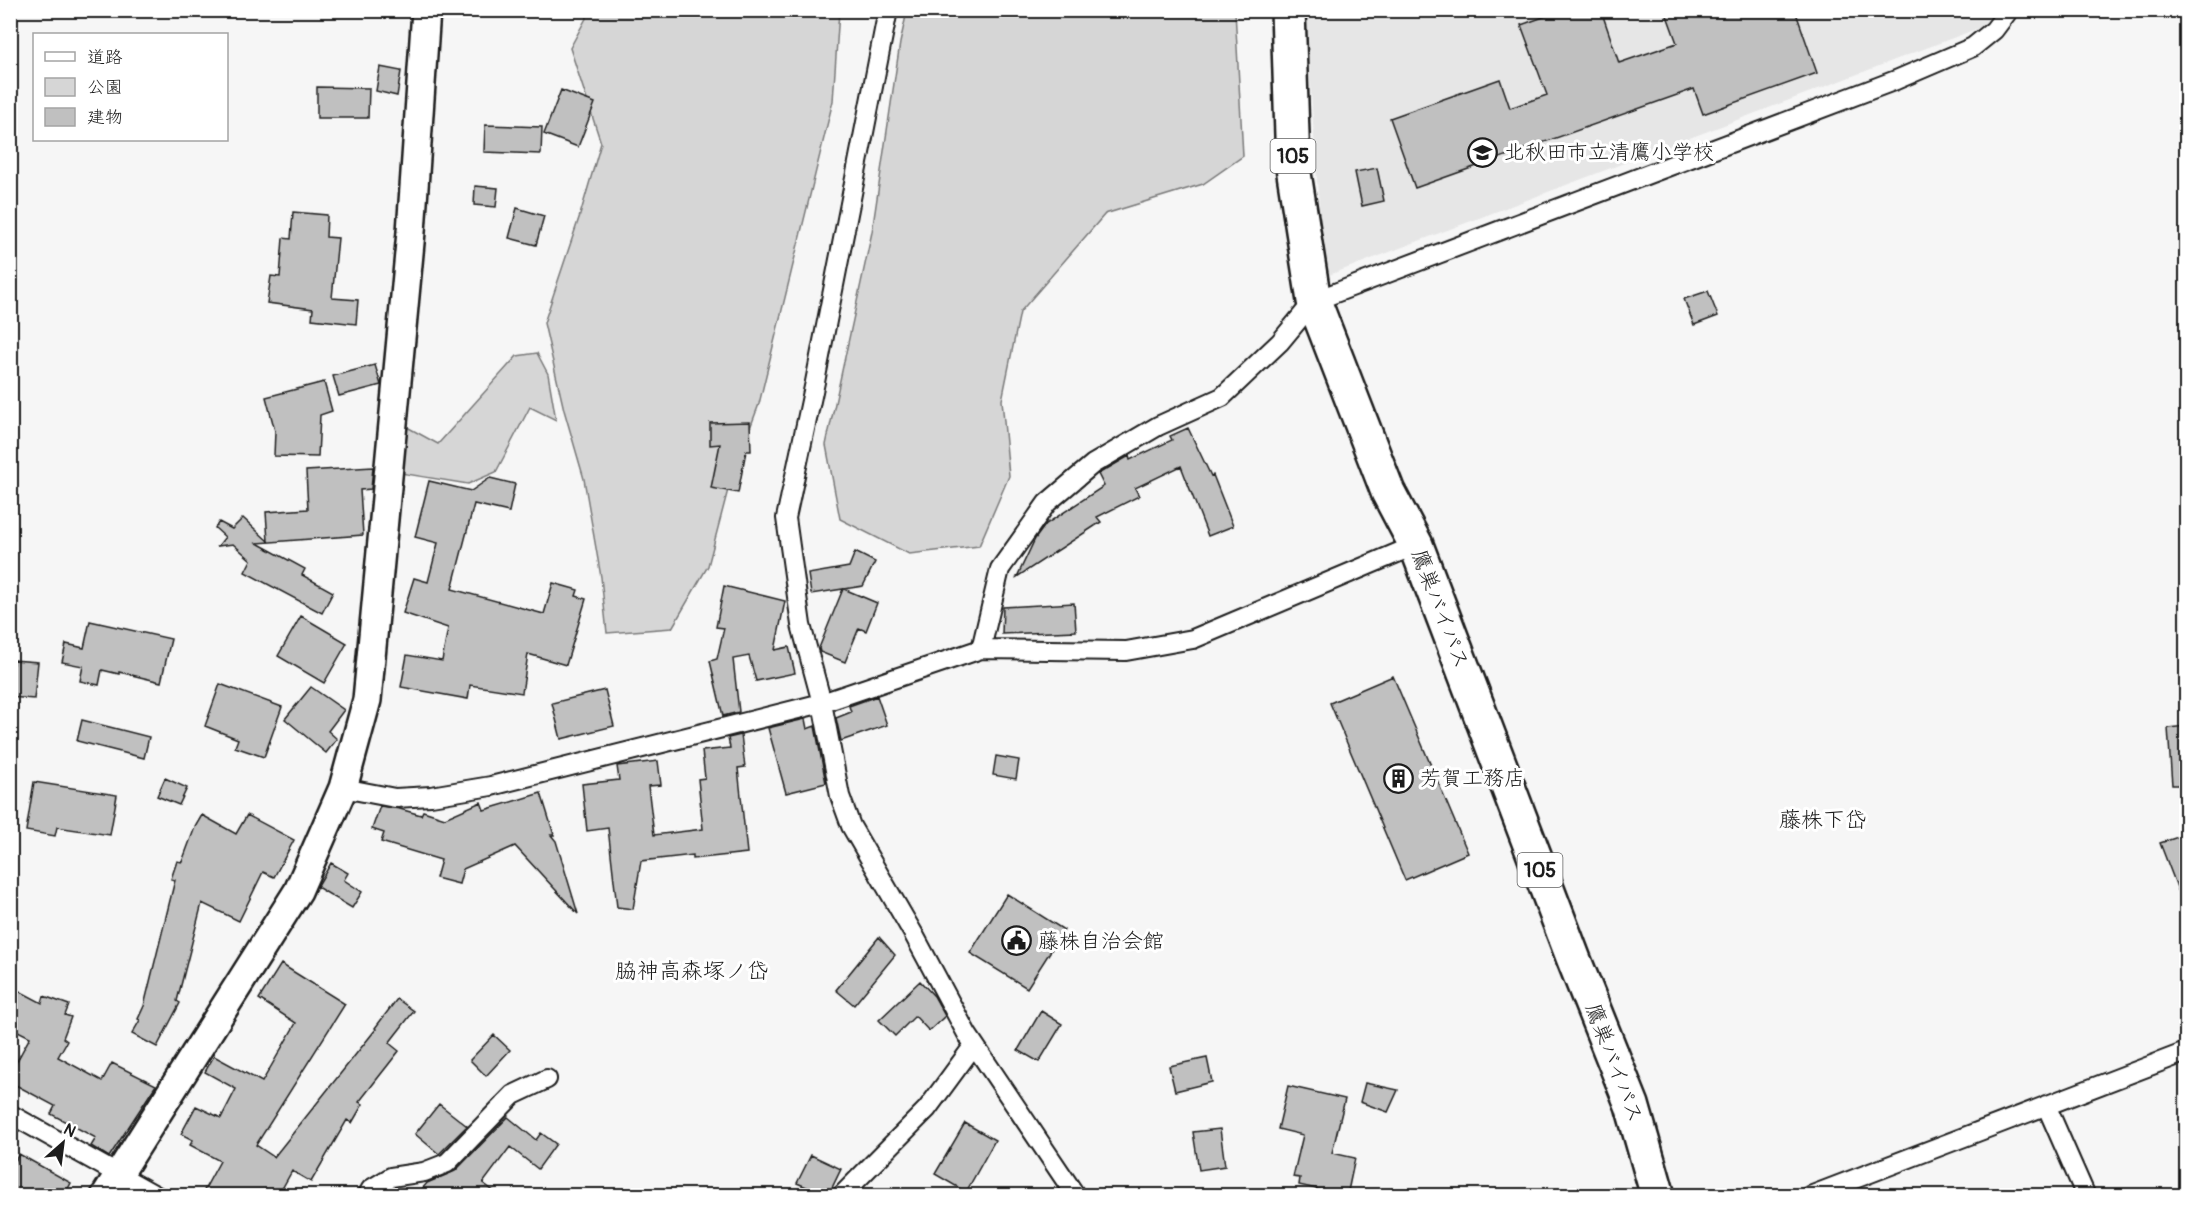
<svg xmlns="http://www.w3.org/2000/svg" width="2197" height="1206" viewBox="0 0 2197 1206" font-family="Pangolin,'Klee One',sans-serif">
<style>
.built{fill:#e6e6e6}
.green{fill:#d6d6d6;stroke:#797979;stroke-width:1.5}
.building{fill:#c0c0c0;stroke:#1c1c1c;stroke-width:1.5}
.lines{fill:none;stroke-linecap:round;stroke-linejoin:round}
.street-casing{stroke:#1c1c1c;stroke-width:22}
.secondary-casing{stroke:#1c1c1c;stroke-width:32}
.highway-casing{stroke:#1c1c1c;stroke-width:38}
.street{stroke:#fff;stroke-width:18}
.secondary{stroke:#fff;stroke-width:27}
.highway{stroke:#fff;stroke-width:33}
.labels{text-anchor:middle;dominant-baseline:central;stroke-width:6;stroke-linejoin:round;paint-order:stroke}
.shield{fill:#fff;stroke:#606060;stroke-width:1.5}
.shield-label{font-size:20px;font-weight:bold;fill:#1c1c1c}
.poi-label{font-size:21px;fill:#1c1c1c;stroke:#fff;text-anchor:start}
.street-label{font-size:21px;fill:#1c1c1c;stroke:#fff}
.neighbourhood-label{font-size:22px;fill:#1c1c1c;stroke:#fff}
</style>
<rect width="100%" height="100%" fill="#f6f6f6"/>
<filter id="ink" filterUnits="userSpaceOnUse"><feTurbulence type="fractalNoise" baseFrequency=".0167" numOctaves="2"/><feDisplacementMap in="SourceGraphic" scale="12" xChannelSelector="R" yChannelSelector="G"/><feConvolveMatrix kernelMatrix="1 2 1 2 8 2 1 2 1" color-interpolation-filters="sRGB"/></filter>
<g filter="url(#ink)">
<!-- built -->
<path class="built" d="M 1305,11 L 1998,11 L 1979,28 L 1324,277 Z"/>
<!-- green -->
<path class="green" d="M 590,11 L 839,11 L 833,101 L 759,404 L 730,482 L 708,566 L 672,628 L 607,633 L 601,577 L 584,479 L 564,410 L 544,323 L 580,215 L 601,143 L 570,48 Z
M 907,11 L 1235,11 L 1243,156 L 1203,184 L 1105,214 L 1020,312 L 1002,400 L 1009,476 L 979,546 L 909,554 L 840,519 L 826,445 L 872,232 L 900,43 Z
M 537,353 L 548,374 L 556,420 L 530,407 L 496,472 L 468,484 L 400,473 L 407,427 L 438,444 L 517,356 Z"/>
<!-- building -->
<path class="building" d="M 1563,10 L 1601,10 L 1619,63 L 1677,43 L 1665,10 L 1795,10 L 1817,73 L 1703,114 L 1694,89 L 1415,188 L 1390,118 L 1500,79 L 1510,108 L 1547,95 L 1521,25 Z
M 380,67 L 401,71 L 397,96 L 376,91 Z
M 317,87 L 369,88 L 368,118 L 317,118 Z
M 561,90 L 595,103 L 578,147 L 544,134 Z
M 485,125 L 542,127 L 541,154 L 484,152 Z
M 1377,168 L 1384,201 L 1362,206 L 1355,172 Z
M 475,186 L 498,188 L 496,207 L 474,205 Z
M 517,208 L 544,216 L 536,245 L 509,238 Z
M 293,212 L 327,215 L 326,237 L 338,238 L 332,298 L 358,300 L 356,324 L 312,319 L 313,309 L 267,303 L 271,276 L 280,277 L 283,238 L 291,239 Z
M 1708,291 L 1718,316 L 1694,325 L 1684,299 Z
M 375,365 L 381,385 L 339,396 L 333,376 Z
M 324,382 L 332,411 L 320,415 L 318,457 L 274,456 L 275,431 L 266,397 Z
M 750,422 L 751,451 L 746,451 L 738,493 L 711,488 L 720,444 L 710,445 L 710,423 Z
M 1188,428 L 1211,476 L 1213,475 L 1233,526 L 1208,536 L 1181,466 L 1135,488 L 1139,496 L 1097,517 L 1101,522 L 1017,577 L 1035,539 L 1046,524 L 1104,486 L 1098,474 L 1129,456 L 1130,460 L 1172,440 L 1170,436 Z
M 373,467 L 371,489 L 360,490 L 363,535 L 257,543 L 305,569 L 302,575 L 333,592 L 322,613 L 245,572 L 251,560 L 233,544 L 218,546 L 225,537 L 215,528 L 219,522 L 232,529 L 243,518 L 268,541 L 266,512 L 308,509 L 306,471 Z
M 490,478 L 515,484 L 509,512 L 474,504 L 452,589 L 544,614 L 553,583 L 578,590 L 576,596 L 586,599 L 566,665 L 528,654 L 522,693 L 470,685 L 468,699 L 401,687 L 407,655 L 442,661 L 448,628 L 403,613 L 414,578 L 428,582 L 438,543 L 415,537 L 429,481 L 471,491 Z
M 855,552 L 875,562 L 863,586 L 844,589 L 877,603 L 866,631 L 859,628 L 845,662 L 820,652 L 819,648 L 843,589 L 811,594 L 808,574 L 849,567 Z
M 724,586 L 785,601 L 775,650 L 789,647 L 795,673 L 756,681 L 749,656 L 733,659 L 739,712 L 723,716 L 710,661 L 717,659 L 724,628 L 716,627 Z
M 1074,603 L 1076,631 L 1002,634 L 1003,607 Z
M 301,616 L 347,643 L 324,683 L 278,656 Z
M 90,621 L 171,639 L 161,682 L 119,672 L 119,674 L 102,670 L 99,685 L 80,681 L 83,666 L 62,662 L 66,644 L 84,648 Z
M 13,660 L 38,662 L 34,699 L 10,697 Z
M 1393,676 L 1468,853 L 1405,880 L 1330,703 Z
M 220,684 L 282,707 L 264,757 L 235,747 L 238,739 L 205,726 Z
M 311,687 L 344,710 L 328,731 L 337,739 L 326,753 L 285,719 Z
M 605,690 L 614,726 L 561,739 L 552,703 Z
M 877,696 L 887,725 L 841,741 L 836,718 L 851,712 L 849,706 Z
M 805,719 L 807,729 L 815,726 L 826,783 L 786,793 L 768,728 Z
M 82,720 L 149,737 L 144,758 L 77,741 Z
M 2187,726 L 2187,785 L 2172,785 L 2168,728 Z
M 741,735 L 745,767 L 738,768 L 747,853 L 693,859 L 693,855 L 641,861 L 633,909 L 617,907 L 608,828 L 587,831 L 582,784 L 619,780 L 617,766 L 658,761 L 661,785 L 648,786 L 654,835 L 703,829 L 698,779 L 705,778 L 702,751 L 730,748 L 728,738 Z
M 996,756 L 1019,760 L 1016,779 L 993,775 Z
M 165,778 L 187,788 L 179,805 L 157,796 Z
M 34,782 L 117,795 L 110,835 L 57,827 L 55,836 L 26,831 Z
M 541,793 L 554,835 L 551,835 L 556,841 L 578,914 L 515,846 L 463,869 L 459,884 L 436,878 L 441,860 L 381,842 L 384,833 L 372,829 L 380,806 L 400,809 L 421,815 L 423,811 L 445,818 L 481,802 L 484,810 Z
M 202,815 L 236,834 L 247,815 L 294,840 L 274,877 L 263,872 L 239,921 L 202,903 L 177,1001 L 180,1003 L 157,1047 L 132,1034 L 140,1020 L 138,1019 L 144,1006 L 175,880 L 171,879 L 177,861 L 182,862 L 195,827 Z
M 2187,834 L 2187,907 L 2185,908 L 2160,843 Z
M 331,863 L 348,873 L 344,880 L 362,892 L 352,908 L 317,887 Z
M 1007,894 L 1064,930 L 1027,988 L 970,953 Z
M 879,937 L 895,955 L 854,1005 L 836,990 Z
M 281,964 L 345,1004 L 256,1145 L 274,1157 L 376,1029 L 375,1028 L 397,999 L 414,1011 L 389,1043 L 399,1051 L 359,1102 L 363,1104 L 352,1123 L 347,1120 L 311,1182 L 292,1171 L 278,1196 L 201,1196 L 220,1161 L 190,1145 L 193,1140 L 181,1134 L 196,1106 L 221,1118 L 236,1089 L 205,1072 L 214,1056 L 262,1082 L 296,1023 L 259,999 Z
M 920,981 L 934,996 L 945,1016 L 929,1031 L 915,1016 L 895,1036 L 879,1020 Z
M 10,986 L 42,1003 L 44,996 L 69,1005 L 65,1015 L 71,1017 L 63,1038 L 67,1041 L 58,1057 L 102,1081 L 112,1063 L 156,1085 L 109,1157 L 91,1146 L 96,1138 L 51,1114 L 55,1106 L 10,1082 L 10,1074 L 30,1037 L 10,1027 Z
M 1041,1011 L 1062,1024 L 1039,1062 L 1018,1050 Z
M 494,1035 L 510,1050 L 486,1076 L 470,1060 Z
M 1207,1058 L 1212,1082 L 1175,1091 L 1169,1066 Z
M 1365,1083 L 1398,1090 L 1388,1112 L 1360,1102 Z
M 1288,1086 L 1345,1099 L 1332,1153 L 1355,1158 L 1347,1196 L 1299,1185 L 1300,1178 L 1293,1177 L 1303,1135 L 1278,1129 Z
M 439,1104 L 467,1126 L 439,1154 L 415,1134 Z
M 508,1117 L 536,1140 L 541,1133 L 556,1144 L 538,1169 L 510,1147 L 483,1183 L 500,1196 L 416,1196 L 427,1183 L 455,1171 Z
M 965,1123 L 995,1140 L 966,1192 L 935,1174 Z
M 1220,1129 L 1225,1166 L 1199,1170 L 1193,1132 Z
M 19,1154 L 71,1183 L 64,1196 L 20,1196 L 10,1190 L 10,1169 Z
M 811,1155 L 841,1169 L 828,1196 L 797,1183 Z"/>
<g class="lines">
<defs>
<path id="street" d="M 888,10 L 815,382 L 786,518 L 801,625 L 822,703 L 840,796 L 851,826 L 913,933 L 967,1034 L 1076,1196
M 981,649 L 1000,569 L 1047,503 L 1093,464 L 1158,426 L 1222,397 L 1280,342 L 1314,301 L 1896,80 L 1973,47 L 1994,30 L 2009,10
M 343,788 L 395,798 L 431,796 L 491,786 L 822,703 L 981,649 L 1126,651 L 1193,639 L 1416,545
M 2046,1105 L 2086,1196
M 10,1114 L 157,1196
M 367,1196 L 371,1189 L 391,1177 L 424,1172 L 447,1163 L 513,1095 L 547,1079
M 841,1196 L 927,1109 L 974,1045
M 1810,1196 L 2186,1052"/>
<path id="secondary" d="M 105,1196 L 298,891 L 343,788 L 367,700 L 411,232 L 426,10"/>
<path id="highway" d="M 1288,10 L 1293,167 L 1314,301 L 1388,492 L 1416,545 L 1574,960 L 1632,1105 L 1658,1196"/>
</defs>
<!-- street casing -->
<use href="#street" class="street-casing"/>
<!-- secondary casing -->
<use href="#secondary" class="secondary-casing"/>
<!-- highway casing -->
<use href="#highway" class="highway-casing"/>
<!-- street -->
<use href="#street" class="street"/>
<!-- secondary -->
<use href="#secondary" class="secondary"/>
<!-- highway -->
<use href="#highway" class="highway"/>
</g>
</g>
<!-- icons -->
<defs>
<symbol id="school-ring" viewBox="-11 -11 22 22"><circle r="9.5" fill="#fff" stroke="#1c1c1c" stroke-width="1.5"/><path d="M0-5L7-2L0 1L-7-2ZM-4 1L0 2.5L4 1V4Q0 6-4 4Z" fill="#1c1c1c"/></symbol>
<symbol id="building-ring" viewBox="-11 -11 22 22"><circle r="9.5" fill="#fff" stroke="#1c1c1c" stroke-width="1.5"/><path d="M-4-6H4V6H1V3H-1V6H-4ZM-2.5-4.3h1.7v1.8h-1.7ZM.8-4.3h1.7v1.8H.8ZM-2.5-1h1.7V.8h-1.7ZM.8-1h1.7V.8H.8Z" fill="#1c1c1c"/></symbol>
<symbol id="civic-ring" viewBox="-11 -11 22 22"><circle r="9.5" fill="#fff" stroke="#1c1c1c" stroke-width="1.5"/><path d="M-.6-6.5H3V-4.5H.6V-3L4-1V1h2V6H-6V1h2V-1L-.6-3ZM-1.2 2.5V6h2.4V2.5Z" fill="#1c1c1c"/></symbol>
</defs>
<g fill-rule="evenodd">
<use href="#school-ring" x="1466" y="136" width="33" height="33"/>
<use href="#building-ring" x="1382" y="762" width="33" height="33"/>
<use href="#civic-ring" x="1000" y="924" width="33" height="33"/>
</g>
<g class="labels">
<!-- shield labels -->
<g class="shield">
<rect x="1270.5" y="139" width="45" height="34" rx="4.5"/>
<rect x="1517.5" y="853" width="45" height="34" rx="4.5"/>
</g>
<g class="shield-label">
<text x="1293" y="156">105</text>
<text x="1540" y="870">105</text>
</g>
<!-- poi labels -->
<g class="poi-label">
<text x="1504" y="152">北秋田市立清鷹小学校</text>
<text x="1420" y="778">芳賀工務店</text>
<text x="1038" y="941">藤株自治会館</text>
</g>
<!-- street labels -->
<g class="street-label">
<text transform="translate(1440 609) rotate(69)">鷹巣バイパス</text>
<text transform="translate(1614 1063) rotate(69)">鷹巣バイパス</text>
</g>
<!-- neighbourhood labels -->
<g class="neighbourhood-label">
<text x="1823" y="820">藤株下岱</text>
<text x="692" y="971">脇神高森塚ノ岱</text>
</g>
</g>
<!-- margin -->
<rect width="2197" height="1206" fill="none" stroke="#fff" stroke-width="36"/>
<rect x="18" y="18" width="2161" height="1170" fill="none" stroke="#1c1c1c" stroke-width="2" filter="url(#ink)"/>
<!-- legend -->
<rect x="33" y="33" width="195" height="108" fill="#ffffff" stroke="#a4a4a4" stroke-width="1.5"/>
<rect x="45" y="52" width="30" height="9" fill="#ffffff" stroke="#a4a4a4" stroke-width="1.5"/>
<text x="87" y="63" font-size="18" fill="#1c1c1c">道路</text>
<rect x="45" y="78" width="30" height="18" fill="#d6d6d6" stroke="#a4a4a4" stroke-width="1.5"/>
<text x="87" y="93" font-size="18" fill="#1c1c1c">公園</text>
<rect x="45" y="108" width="30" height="18" fill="#c0c0c0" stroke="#a4a4a4" stroke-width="1.5"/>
<text x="87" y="123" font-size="18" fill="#1c1c1c">建物</text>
<!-- north arrow -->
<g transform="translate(63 1143) rotate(28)" stroke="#ffffff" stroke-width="4.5" paint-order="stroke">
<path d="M0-4.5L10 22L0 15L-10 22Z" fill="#1c1c1c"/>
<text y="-9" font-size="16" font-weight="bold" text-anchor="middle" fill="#1c1c1c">N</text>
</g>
</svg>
